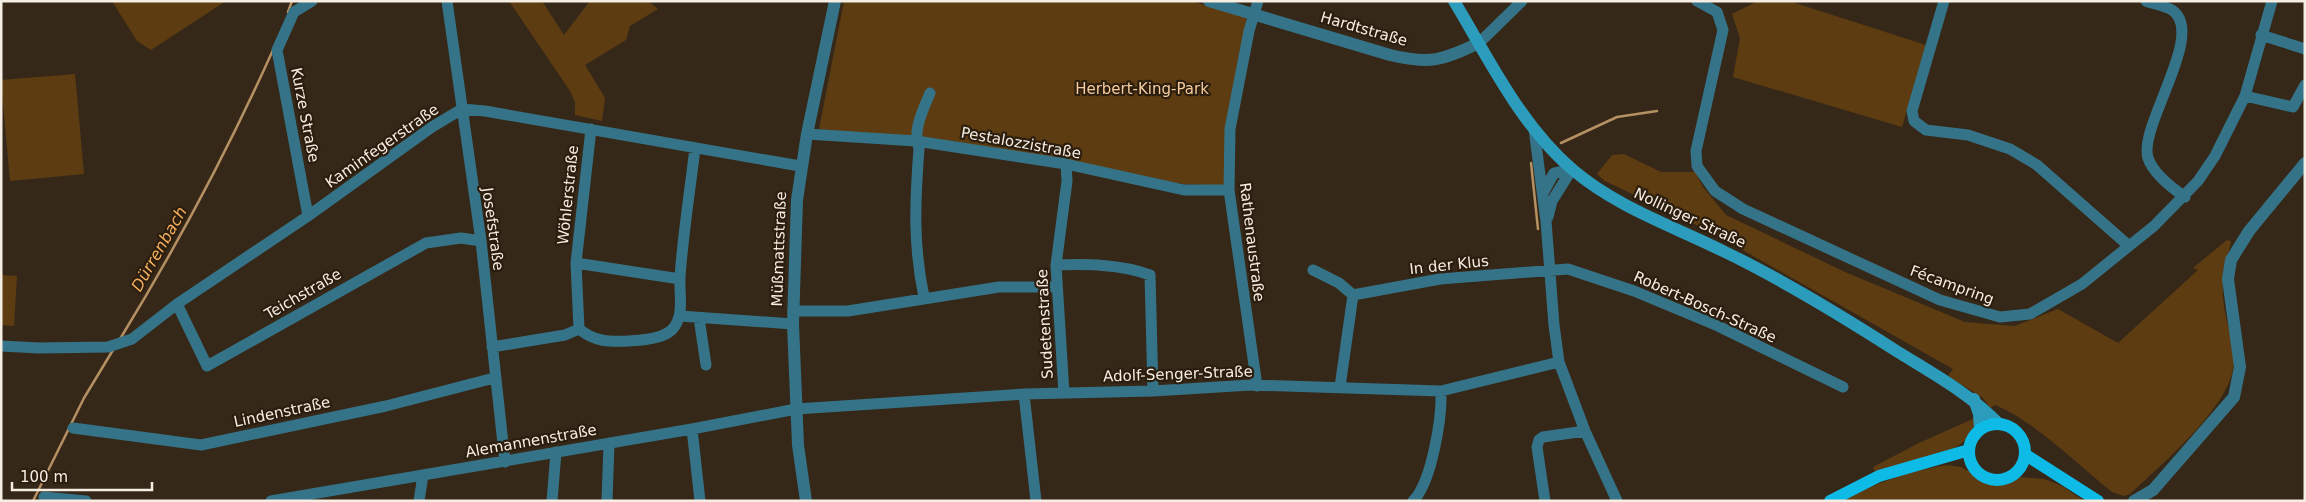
<svg xmlns="http://www.w3.org/2000/svg" width="2306" height="502" viewBox="0 0 2306 502" font-family="'DejaVu Sans',sans-serif">
<style>
.green{fill:#5e3c11}
.lines{fill:none;stroke-linecap:round;stroke-linejoin:round}
.stream{stroke:#b59063;stroke-width:2.5}
.minor{stroke:#357488;stroke-width:11}
.tertiary{stroke:#357488;stroke-width:12}
.secondary{stroke:#2c9cbd;stroke-width:12}
.primary{stroke:#0ebbe6;stroke-width:12}
.labels{text-anchor:middle;dominant-baseline:central;stroke-width:4.5;stroke-linejoin:round;paint-order:stroke}
.street-label{font-size:15px;fill:#f6ede3;stroke:#2c1e0e}
.park-label{font-size:15px;fill:#f6cb9d;stroke:#2c1e0e}
.water-label{font-size:16px;font-style:italic;fill:#f6af5d;stroke:#2c1e0e}
</style>
<rect width="100%" height="100%" fill="#362818"/>
<!-- green -->
<path class="green" d="M 112,1 L 226,1 L 151,50 L 137,41 Z
M 509,1 L 542,1 L 564,35 L 590,1 L 648,1 L 658,9 L 630,26 L 626,40 L 585,65 L 605,98 L 602,121 L 575,115 L 575,102 L 570,91 Z
M 844,1 L 1190,1 L 1247,17 L 1225,186 L 1184,184 L 819,129 Z
M 1758,1 L 1789,1 L 1926,45 L 1902,127 L 1733,77 L 1740,38 L 1732,14 Z
M 75,74 L 84,174 L 10,181 L 1,80 Z
M 1624,154 L 1661,172 L 1695,172 L 1703,187 L 1726,215 L 1845,272 L 1965,322 L 2015,326 L 2058,309 L 2118,343 L 2198,270 L 2193,268 L 2227,240 L 2231,241 C 2230,250 2226,258 2224,267 C 2222,277 2223,287 2223,297 C 2224,321 2237,344 2233,369 C 2226,410 2161,465 2130,494 L 2124,496 L 2112,492 C 2077,464 2036,422 1995,405 L 1990,408 L 1983,398 L 1948,376 L 1953,369 L 1709,231 L 1605,181 L 1597,174 L 1612,155 Z
M 1,275 L 17,276 L 14,326 L 1,325 Z
M 1975,418 C 1974,433 1965,443 1952,449 L 1875,472 L 1873,467 L 1919,443 Z
M 1947,465 L 1961,467 L 1991,483 L 2012,481 L 2019,477 L 2044,479 L 2062,486 L 2084,501 L 1842,501 C 1879,482 1905,472 1947,465 Z"/>
<g class="lines">
<!-- stream -->
<path class="stream" d="M 288,12 L 292,1
M 1561,143 L 1617,117 L 1657,111
M 1531,163 L 1538,229
M 120,339 C 177,246 228,150 273,50
M 33,501 L 84,398 L 113,350"/>
<!-- minor -->
<path class="minor" d="M 447,1 L 481,241 L 505,462
M 1697,1 L 1717,12 L 1723,30 L 1696,151 L 1697,166 L 1715,191 L 1743,209 L 1940,300 L 2000,317 L 2030,314 L 2082,284 L 2129,246 L 2154,226 L 2198,181 L 2215,156 L 2245,96 L 2272,1
M 1944,1 L 1912,111 L 1914,121 L 1926,130 L 1968,135 L 2010,149 L 2037,165 L 2129,246
M 2146,1 C 2154,4 2165,6 2172,10 C 2207,33 2138,126 2148,158 C 2153,173 2172,188 2185,197
M 2261,35 L 2305,49
M 1479,43 L 1522,1
M 2245,96 L 2293,107 L 2305,85
M 591,129 L 576,263 L 579,329 C 595,342 609,342 629,341 C 643,340 667,339 675,326 C 684,312 679,293 680,277 C 683,234 690,191 695,148
M 1534,129 L 1546,221 L 1554,325 L 1559,362 L 1585,431 L 1617,501
M 807,134 L 916,141 L 1066,164 L 1184,190 L 1229,190
M 1543,193 L 1554,173 L 1572,169
M 308,216 L 277,50 L 294,12 L 312,1
M 1548,217 L 1552,201 L 1572,169
M 576,263 L 680,279
M 1056,265 C 1086,264 1120,264 1150,275 L 1153,391
M 1313,270 L 1339,283 L 1353,295
M 924,297 C 913,245 915,201 919,149 C 912,131 923,110 930,93
M 177,304 L 207,366 L 426,243 L 461,238 L 481,241
M 793,311 L 848,311 L 999,287 L 1056,287
M 680,316 L 793,324
M 699,318 L 706,365
M 1,346 L 39,348 L 108,347 L 132,339 L 177,304 L 308,216 L 432,127 L 462,109 L 485,111 L 800,166
M 492,347 L 565,335 L 579,329
M 1257,386 L 1229,190 L 1230,129 L 1249,31 L 1258,1
M 1340,387 L 1353,295 L 1440,279 L 1568,269 L 1634,291 L 1718,326 L 1843,387
M 1064,393 L 1056,265 L 1067,181 L 1066,164
M 1024,394 L 1036,501
M 73,428 L 201,445 L 386,406 L 494,378
M 692,429 L 700,501
M 44,497 L 86,501
M 271,501 L 692,429 L 796,409 L 1024,394 L 1153,391 L 1251,385 L 1441,391 L 1559,362
M 419,501 L 423,475
M 552,501 L 556,452
M 607,501 L 609,443
M 1413,501 C 1432,482 1442,417 1441,391
M 1545,501 L 1537,447 L 1539,440 L 1543,437 L 1585,431"/>
<!-- tertiary -->
<path class="tertiary" d="M 1209,1 L 1390,55 C 1431,65 1442,60 1479,43
M 806,501 L 798,445 L 793,324 L 797,200 L 807,134 L 835,1
M 2134,501 L 2153,490 L 2234,397 L 2240,367 L 2228,279 L 2231,260 L 2249,231 L 2305,163"/>
<!-- secondary -->
<path class="secondary" d="M 1454,1 C 1489,59 1521,126 1573,170 C 1618,208 1673,226 1725,252 C 1785,281 1842,316 1898,352 C 1934,374 1970,394 1999,424
M 1974,399 L 1979,414 L 1980,429"/>
<!-- primary -->
<path class="primary" d="M1969 452a28 28 0 1 1 56 0a28 28 0 1 1-56 0Z
M 2026,455 L 2098,501
M 1830,501 L 1879,476 L 1969,450"/>
</g>
<g class="labels">
<!-- street labels -->
<g class="street-label">
<text transform="translate(1364 29) rotate(16)">Hardtstraße</text>
<text transform="translate(305 115) rotate(79)">Kurze Straße</text>
<text transform="translate(1021 143) rotate(10)">Pestalozzistraße</text>
<text transform="translate(382 146) rotate(-35)">Kaminfegerstraße</text>
<text transform="translate(568 195) rotate(-84)">Wöhlerstraße</text>
<text transform="translate(1690 218) rotate(25)">Nollinger Straße</text>
<text transform="translate(493 229) rotate(82)">Josefstraße</text>
<text transform="translate(1252 242) rotate(83)">Rathenaustraße</text>
<text transform="translate(779 249) rotate(-88)">Müßmattstraße</text>
<text transform="translate(1449 265) rotate(-6)">In der Klus</text>
<text transform="translate(1952 285) rotate(20)">Fécampring</text>
<text transform="translate(303 294) rotate(-30)">Teichstraße</text>
<text transform="translate(1705 307) rotate(24)">Robert-Bosch-Straße</text>
<text transform="translate(1045 324) rotate(-93)">Sudetenstraße</text>
<text transform="translate(1178 374) rotate(-2)">Adolf-Senger-Straße</text>
<text transform="translate(282 412) rotate(-12)">Lindenstraße</text>
<text transform="translate(531 441) rotate(-10)">Alemannenstraße</text>
</g>
<!-- park labels -->
<g class="park-label">
<text x="1142" y="89">Herbert-King-Park</text>
</g>
<!-- water labels -->
<g class="water-label">
<text transform="translate(159 249) rotate(-60)">Dürrenbach</text>
</g>
</g>
<!-- border -->
<rect width="2306" height="502" fill="none" stroke="#f6ede3" stroke-width="5"/>
<!-- scale -->
<path d="M12 482v8h140v-8" fill="none" stroke="#f6ede3" stroke-width="2.5"/>
<text x="20" y="482" font-size="15" fill="#f6ede3" stroke="#2c1e0e" stroke-width="4" paint-order="stroke">100 m</text>
</svg>
